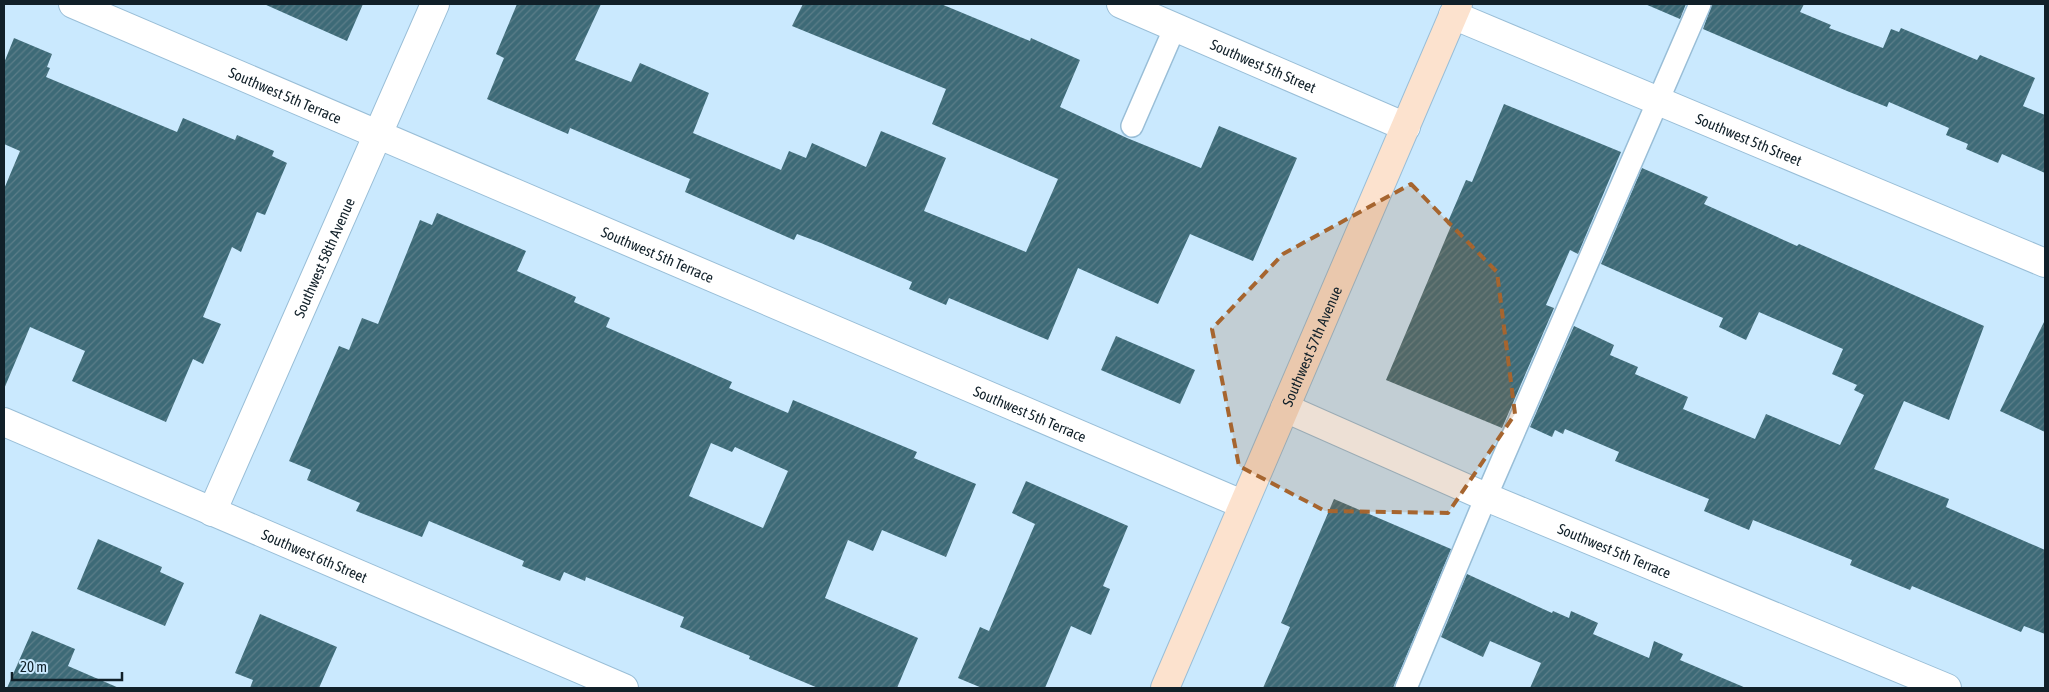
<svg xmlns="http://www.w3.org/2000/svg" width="2049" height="692" viewBox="0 0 2049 692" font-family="'Asap Condensed',sans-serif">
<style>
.building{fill:url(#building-hatch);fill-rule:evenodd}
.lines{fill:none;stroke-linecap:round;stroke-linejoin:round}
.lane-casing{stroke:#99bed7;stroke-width:24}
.street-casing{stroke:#99bed7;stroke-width:30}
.secondary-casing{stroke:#99bed7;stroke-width:30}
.lane{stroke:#fff;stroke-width:21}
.street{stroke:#fff;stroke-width:28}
.secondary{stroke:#fce2ce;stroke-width:28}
.marked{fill:#a6652f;fill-opacity:0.2;stroke:#a6652f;stroke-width:4;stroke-dasharray:10 6;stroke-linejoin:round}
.labels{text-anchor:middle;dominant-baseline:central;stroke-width:5;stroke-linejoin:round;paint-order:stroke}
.street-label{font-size:15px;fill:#112029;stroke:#cae9fe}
</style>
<defs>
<pattern id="building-hatch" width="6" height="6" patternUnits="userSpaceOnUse" patternTransform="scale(1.25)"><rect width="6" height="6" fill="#3d6a77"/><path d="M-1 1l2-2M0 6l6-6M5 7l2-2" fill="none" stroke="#5c7e89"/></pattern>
</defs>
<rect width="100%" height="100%" fill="#cae9fe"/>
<!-- building -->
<path class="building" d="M 264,4 L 363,4 L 347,41 Z
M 517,4 L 601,4 L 575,60 L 631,82 L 640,63 L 709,93 L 693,133 L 781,170 L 789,151 L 806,158 L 812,143 L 866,167 L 881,131 L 946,158 L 924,211 L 1026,252 L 1058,179 L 932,124 L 946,89 L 792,26 L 803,4 L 941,4 L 1030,41 L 1031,38 L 1080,60 L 1060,107 L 1127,138 L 1201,168 L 1219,126 L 1297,158 L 1253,261 L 1190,234 L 1158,304 L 1078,268 L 1048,340 L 949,298 L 946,305 L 909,289 L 912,282 L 821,243 L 797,234 L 794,240 L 685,192 L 690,179 L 570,128 L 568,134 L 487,99 L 504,58 L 496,54 Z
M 1645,4 L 1686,4 L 1680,19 Z
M 1712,4 L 1804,4 L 1800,12 L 1831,25 L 1829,28 L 1883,48 L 1891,29 L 1899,32 L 1901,28 L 1977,60 L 1980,55 L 2035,78 L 2023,106 L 2045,115 L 2045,173 L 2002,154 L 1998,163 L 1966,149 L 1968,144 L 1946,135 L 1949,128 L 1889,102 L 1887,107 L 1847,91 L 1703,29 Z
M 14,38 L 52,54 L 47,67 L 50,68 L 46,77 L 177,132 L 183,118 L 235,140 L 237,135 L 274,151 L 272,156 L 287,163 L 265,215 L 257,212 L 241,252 L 232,247 L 203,317 L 221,324 L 203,364 L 193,359 L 166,422 L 72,381 L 85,351 L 30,327 L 4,389 L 4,189 L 20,151 L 4,144 L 4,63 Z
M 1504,104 L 1621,152 L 1578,254 L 1570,250 L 1546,305 L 1554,308 L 1551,315 L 1502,428 L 1386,380 L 1451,226 L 1447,224 L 1466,180 L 1472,182 Z
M 1642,168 L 1708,197 L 1704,204 L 1797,246 L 1799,244 L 1984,326 L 1949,420 L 1904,401 L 1874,469 L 1949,499 L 1946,507 L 2045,550 L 2045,634 L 2024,626 L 2021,632 L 1912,586 L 1910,590 L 1850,565 L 1852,560 L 1753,520 L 1749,530 L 1704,511 L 1709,499 L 1615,461 L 1619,452 L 1565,429 L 1563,434 L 1555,430 L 1552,437 L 1530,427 L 1574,326 L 1614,345 L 1610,355 L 1638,367 L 1635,374 L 1688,397 L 1683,409 L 1755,439 L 1766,414 L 1840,445 L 1864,395 L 1854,390 L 1857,385 L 1832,374 L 1843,349 L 1759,312 L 1746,340 L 1719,327 L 1723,318 L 1601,264 Z
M 437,213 L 526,251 L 517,271 L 576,297 L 574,302 L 610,318 L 606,327 L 732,382 L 729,388 L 788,413 L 793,400 L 917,452 L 914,458 L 976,484 L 946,557 L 882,530 L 873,551 L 848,540 L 825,598 L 918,638 L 897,688 L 818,688 L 749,659 L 750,656 L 680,627 L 684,617 L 586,577 L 585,581 L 564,572 L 560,581 L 522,566 L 524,561 L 429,521 L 422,537 L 356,511 L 360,503 L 307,480 L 311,470 L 289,461 L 339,346 L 349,350 L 362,318 L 378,324 L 420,220 L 432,225 ZM 711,443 L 732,452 L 735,447 L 788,471 L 763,528 L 689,496 Z
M 2045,320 L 2045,432 L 2000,411 Z
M 1116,336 L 1195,370 L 1180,404 L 1101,370 Z
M 1026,481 L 1128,526 L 1103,586 L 1110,589 L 1091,635 L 1071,626 L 1045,688 L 982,688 L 958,678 L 980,627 L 989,631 L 1035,524 L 1012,513 Z
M 1334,499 L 1451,549 L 1393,688 L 1263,688 L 1290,627 L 1281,623 Z
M 98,539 L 162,567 L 160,572 L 184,583 L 165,626 L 77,589 Z
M 1467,574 L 1552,613 L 1553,611 L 1569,618 L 1571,611 L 1598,623 L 1593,634 L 1649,658 L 1654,641 L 1683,654 L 1680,660 L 1746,688 L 1530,688 L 1541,663 L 1490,641 L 1483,657 L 1441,637 Z
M 260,614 L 337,647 L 319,688 L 250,688 L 253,680 L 235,673 Z
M 32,631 L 75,649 L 68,666 L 119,688 L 7,688 Z"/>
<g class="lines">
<defs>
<path id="lane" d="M 1132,126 L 1175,27
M 1406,688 L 1486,497 L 1700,4"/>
<g id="street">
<path id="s1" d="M 73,4 L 1242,504"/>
<path id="s2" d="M 1121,4 L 1406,127"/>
<path id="s3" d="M 1453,15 L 2045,263"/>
<path id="s4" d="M 1285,408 L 1486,497 L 1947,688"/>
<path id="s5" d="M 4,422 L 624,688"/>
<path id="s6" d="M 212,512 L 435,4"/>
</g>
<g id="secondary">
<path id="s7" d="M 1165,688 L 1458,4"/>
</g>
</defs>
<!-- lane casing -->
<use href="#lane" class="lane-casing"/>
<!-- street casing -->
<use href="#street" class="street-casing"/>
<!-- secondary casing -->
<use href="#secondary" class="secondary-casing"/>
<!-- lane -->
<use href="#lane" class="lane"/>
<!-- street -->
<use href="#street" class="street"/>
<!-- secondary -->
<use href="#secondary" class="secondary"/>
</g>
<!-- marked area -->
<path class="marked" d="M 1411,184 L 1497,272 L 1515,414 L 1448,513 L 1325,511 L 1239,466 L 1212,329 L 1283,254 Z"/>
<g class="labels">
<!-- street labels -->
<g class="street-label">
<text stroke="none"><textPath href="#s2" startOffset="155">Southwest 5th Street</textPath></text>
<text stroke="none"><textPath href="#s1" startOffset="231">Southwest 5th Terrace</textPath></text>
<text stroke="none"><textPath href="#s3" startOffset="321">Southwest 5th Street</textPath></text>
<text stroke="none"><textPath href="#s1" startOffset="636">Southwest 5th Terrace</textPath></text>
<text stroke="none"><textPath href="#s6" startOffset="278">Southwest 58th Avenue</textPath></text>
<text stroke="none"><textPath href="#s7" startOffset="372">Southwest 57th Avenue</textPath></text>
<text stroke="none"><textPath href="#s1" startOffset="1041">Southwest 5th Terrace</textPath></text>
<text stroke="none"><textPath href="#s4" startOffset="359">Southwest 5th Terrace</textPath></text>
<text stroke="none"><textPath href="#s5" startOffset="338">Southwest 6th Street</textPath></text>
</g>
</g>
<!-- border -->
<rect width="2049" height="692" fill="none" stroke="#112029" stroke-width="10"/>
<!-- scale -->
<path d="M12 672v8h110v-8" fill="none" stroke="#112029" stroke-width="2.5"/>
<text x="20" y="672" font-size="15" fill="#112029" stroke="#cae9fe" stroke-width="4" paint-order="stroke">20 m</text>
</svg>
